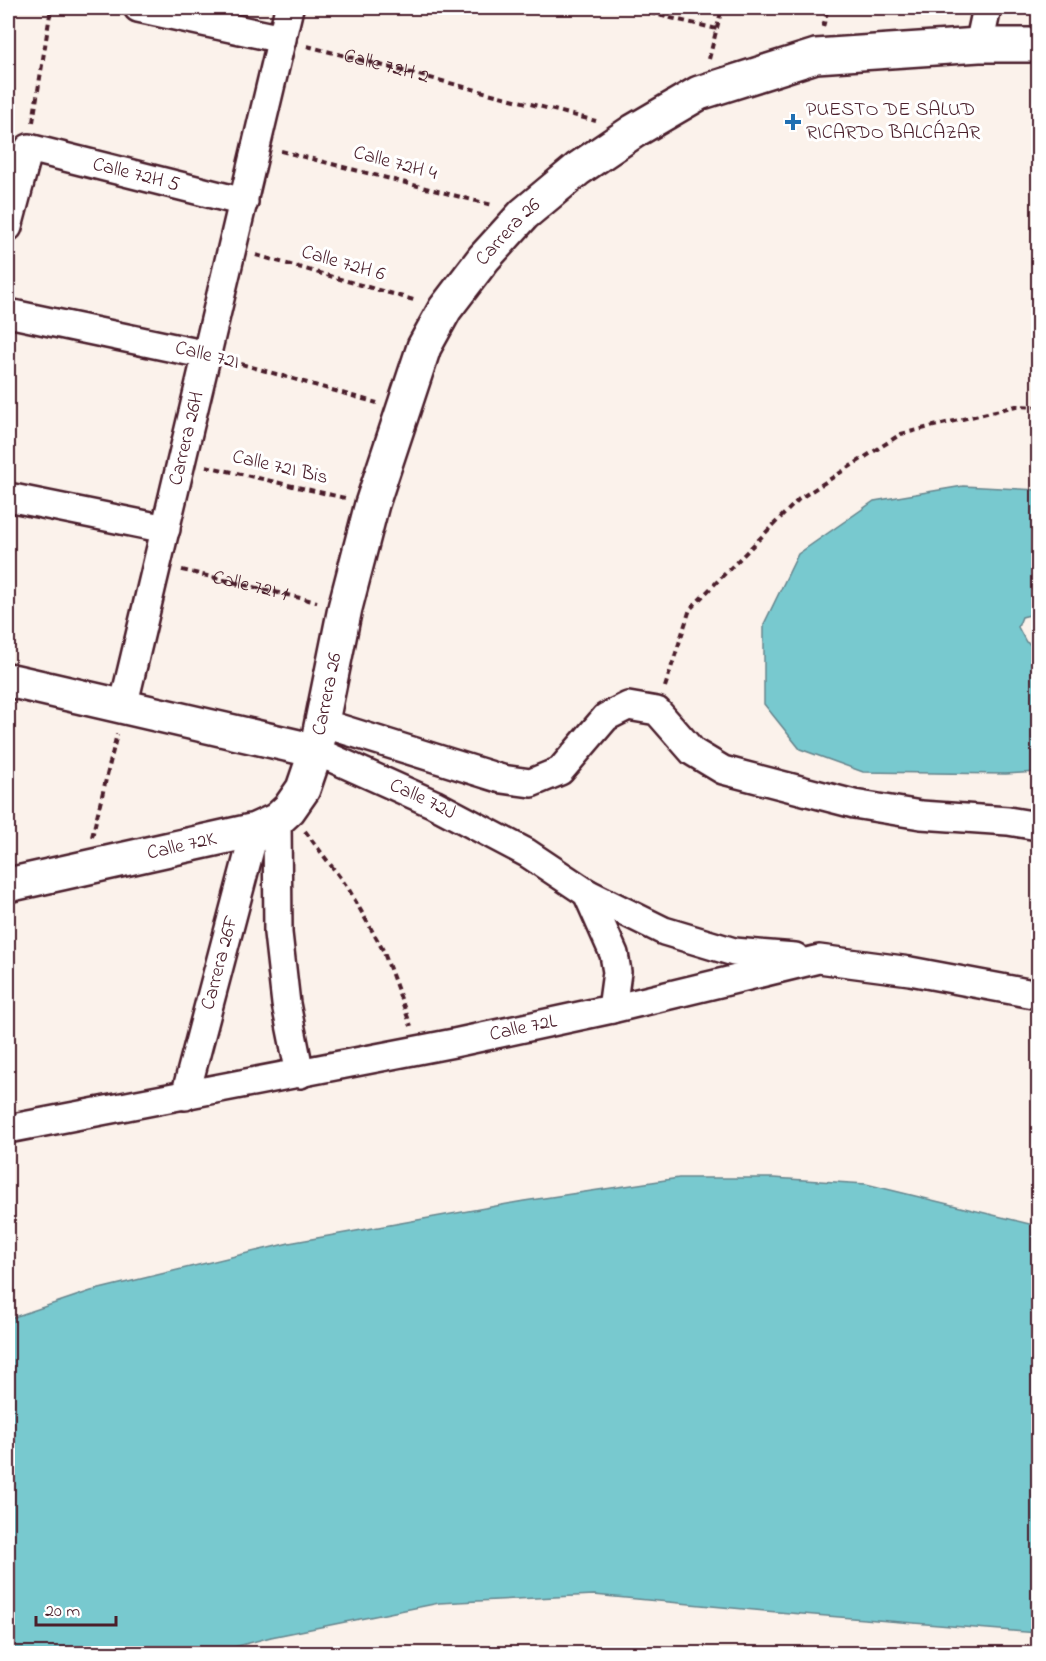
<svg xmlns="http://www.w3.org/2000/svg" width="1046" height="1661" viewBox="0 0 1046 1661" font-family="'Indie Flower',sans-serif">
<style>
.water{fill:#78c9cf;stroke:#66858d;stroke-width:1.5}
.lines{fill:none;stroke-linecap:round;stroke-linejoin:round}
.street-casing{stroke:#4a1f2b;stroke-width:32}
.secondary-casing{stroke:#4a1f2b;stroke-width:38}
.path{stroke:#4a1f2b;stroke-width:4;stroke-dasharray:6 4.5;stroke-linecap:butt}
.street{stroke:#fff;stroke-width:27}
.secondary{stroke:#fff;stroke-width:33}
.poi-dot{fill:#1f6fb2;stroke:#fff;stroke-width:2}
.labels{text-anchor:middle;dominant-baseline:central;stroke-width:6;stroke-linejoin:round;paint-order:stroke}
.street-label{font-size:20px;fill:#4a1f2b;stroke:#fff}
.poi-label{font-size:20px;fill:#4a1f2b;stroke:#fff;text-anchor:start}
</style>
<rect width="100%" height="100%" fill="#fbf2eb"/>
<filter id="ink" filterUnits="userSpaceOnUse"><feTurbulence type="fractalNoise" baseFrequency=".0167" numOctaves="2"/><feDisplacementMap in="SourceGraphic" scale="12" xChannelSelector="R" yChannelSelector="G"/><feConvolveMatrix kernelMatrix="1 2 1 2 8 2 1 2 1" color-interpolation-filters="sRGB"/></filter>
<g filter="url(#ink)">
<!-- water -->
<path class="water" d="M 963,486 L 1038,490 L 1038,613 L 1022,617 L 1018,627 L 1026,642 L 1038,649 L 1038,772 L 1006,774 L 863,772 L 800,749 L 764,704 L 764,624 L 798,554 L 874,501 Z
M 679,1178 L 773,1178 L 866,1184 L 1038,1226 L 1038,1633 L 765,1611 L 594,1595 L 439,1603 L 271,1637 L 212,1653 L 8,1653 L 8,1319 L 91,1291 L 289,1243 L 524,1201 Z"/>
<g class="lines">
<defs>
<g id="street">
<path d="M 138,8 L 282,39"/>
<path d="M 979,45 L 987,8"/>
<path id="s3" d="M 8,227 L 29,148 L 244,202"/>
<path d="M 8,313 L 207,355"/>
<path d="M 8,497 L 166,529"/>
<path id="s4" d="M 123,707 L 289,8"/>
<path d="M 322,723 L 502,779 L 531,783 L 560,771 L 606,717 L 628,706 L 657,711 L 693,752 L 723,770 L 854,804 L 921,815 L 1008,821 L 1038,826"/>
<path id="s5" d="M 316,751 L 434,804 L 527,853 L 587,893 L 664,931 L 734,952 L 795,957"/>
<path d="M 277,820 L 278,933 L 286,1004 L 300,1074"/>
<path d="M 587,893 L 614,954 L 617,972 L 612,1009"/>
<path id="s6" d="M 185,1096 L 255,830"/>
<path id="s7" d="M 8,1129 L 454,1043 L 612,1009 L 819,959 L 910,971 L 1038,995"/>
</g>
<g id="secondary">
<path d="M 8,680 L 316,751"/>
<path id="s8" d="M 8,885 L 255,830 L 277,820 L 289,809 L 303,789 L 316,751 L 345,608 L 372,504 L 424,347 L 445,309 L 484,258 L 524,214 L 578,169 L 634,131 L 699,93 L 816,56 L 979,45 L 1038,45"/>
</g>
</defs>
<!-- street casing -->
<use href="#street" class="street-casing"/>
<!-- secondary casing -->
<use href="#secondary" class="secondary-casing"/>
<!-- path -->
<g class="path">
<path d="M 629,8 L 717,29"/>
<path d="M 823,27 L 828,8"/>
<path id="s1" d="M 307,46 L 596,121"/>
<path d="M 709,59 L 722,8"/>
<path d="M 33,122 L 51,8"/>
<path d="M 281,151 L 492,205"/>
<path d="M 256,255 L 417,301"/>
<path d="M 231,361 L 377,403"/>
<path d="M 206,466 L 345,498"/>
<path id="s2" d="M 182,570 L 317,602"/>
<path d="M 665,687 L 690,609 L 799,499 L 901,434 L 1016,406 L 1038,407"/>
<path d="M 305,831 L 348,888 L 383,950 L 411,1026"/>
<path d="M 92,837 L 117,734"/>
</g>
<!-- street -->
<use href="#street" class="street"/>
<!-- secondary -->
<use href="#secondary" class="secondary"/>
</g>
</g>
<!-- markers -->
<path class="poi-dot" d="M790 113h6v6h6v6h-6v6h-6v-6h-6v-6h6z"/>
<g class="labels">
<!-- street labels -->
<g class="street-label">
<text stroke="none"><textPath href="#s1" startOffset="82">Calle 72H 2</textPath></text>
<text transform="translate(395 164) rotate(15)">Calle 72H 4</text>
<text stroke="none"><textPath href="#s3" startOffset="192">Calle 72H 5</textPath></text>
<text stroke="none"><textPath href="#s8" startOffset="920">Carrera 26</textPath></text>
<text transform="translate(343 264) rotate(16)">Calle 72H 6</text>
<text transform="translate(207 356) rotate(14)">Calle 72I</text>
<text stroke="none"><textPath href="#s4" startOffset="276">Carrera 26H</textPath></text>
<text transform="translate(280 468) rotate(13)">Calle 72I Bis</text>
<text stroke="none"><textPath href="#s2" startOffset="70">Calle 72I 1</textPath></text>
<text stroke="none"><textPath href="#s8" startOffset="416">Carrera 26</textPath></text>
<text stroke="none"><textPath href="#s5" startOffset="117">Calle 72J</textPath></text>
<text stroke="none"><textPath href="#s8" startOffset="178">Calle 72K</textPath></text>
<text stroke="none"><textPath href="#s6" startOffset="138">Carrera 26F</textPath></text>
<text stroke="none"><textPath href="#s7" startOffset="525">Calle 72L</textPath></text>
</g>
<!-- poi labels -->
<g class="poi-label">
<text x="806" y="110">PUESTO DE SALUD<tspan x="806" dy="23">RICARDO BALCÁZAR</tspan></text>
</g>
</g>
<!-- margin -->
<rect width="1046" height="1661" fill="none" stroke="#fff" stroke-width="30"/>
<rect x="15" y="15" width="1016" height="1631" fill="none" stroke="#4a1f2b" stroke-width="2" filter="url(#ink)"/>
<!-- scale -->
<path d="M36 1616v9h80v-9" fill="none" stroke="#4a1f2b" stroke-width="3"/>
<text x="45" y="1616" font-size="18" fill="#4a1f2b" stroke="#ffffff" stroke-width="4.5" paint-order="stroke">20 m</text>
</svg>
